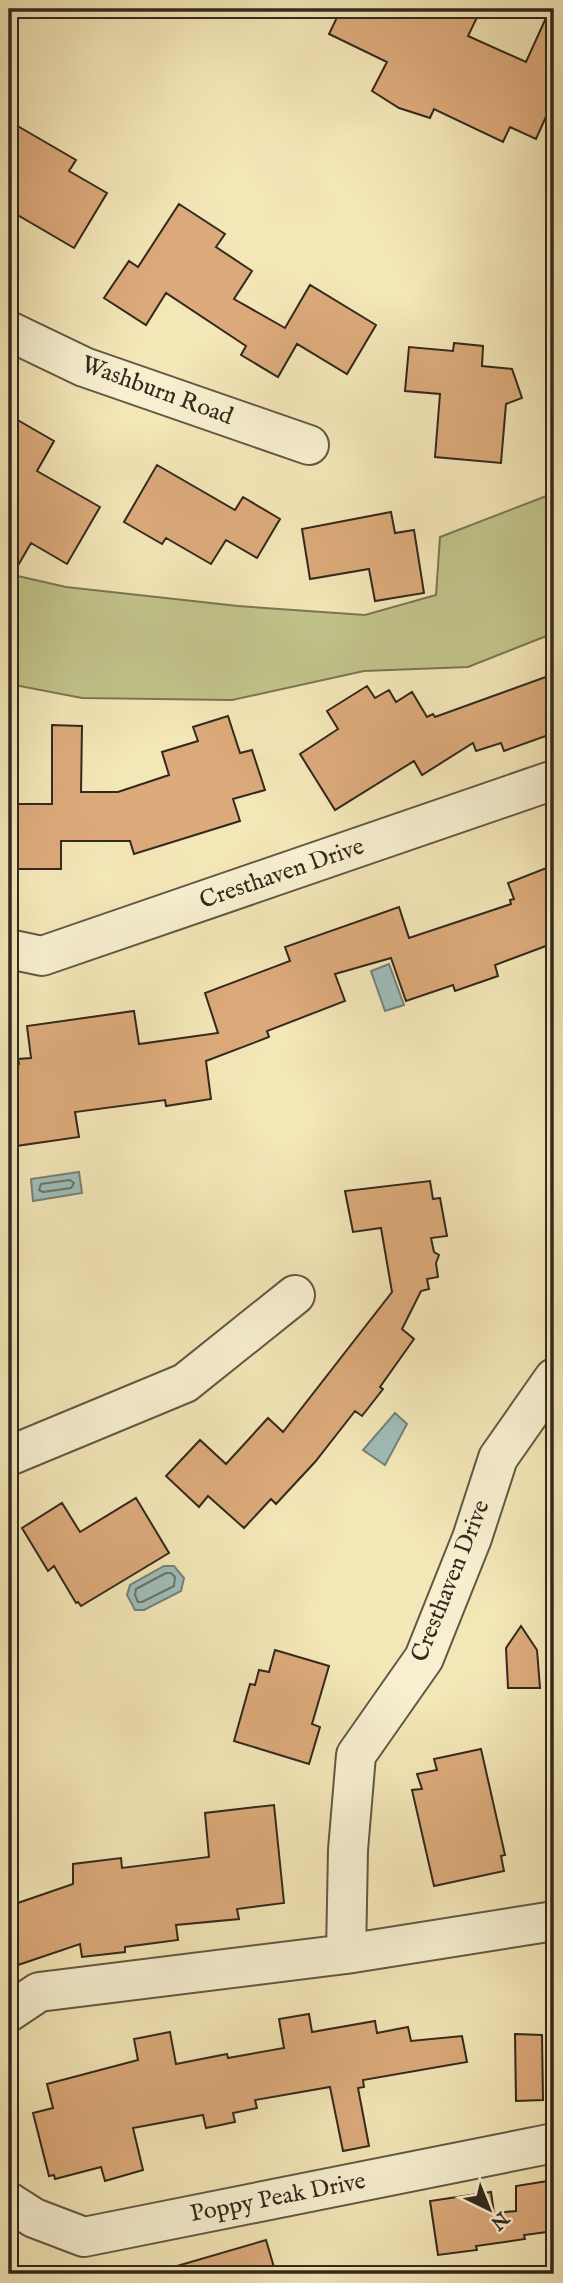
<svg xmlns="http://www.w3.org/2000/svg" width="563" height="2283" viewBox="0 0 563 2283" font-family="'IM FELL English',serif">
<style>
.green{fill:#c1c38a;stroke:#7a7654;stroke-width:2}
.water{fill:#9fbdb8;stroke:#74827a;stroke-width:2}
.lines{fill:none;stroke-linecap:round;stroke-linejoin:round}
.shore{stroke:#69736a;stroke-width:2}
.building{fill:#dcaa7b;stroke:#33291d;stroke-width:2}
.minor-casing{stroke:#635844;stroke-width:42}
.minor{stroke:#f7efd0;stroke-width:38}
.labels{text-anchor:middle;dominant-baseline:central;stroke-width:5;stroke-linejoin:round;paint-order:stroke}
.street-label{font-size:24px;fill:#33291d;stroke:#f7efd0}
</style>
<rect width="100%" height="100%" fill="#f3e6b7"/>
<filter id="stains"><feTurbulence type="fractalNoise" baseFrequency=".00286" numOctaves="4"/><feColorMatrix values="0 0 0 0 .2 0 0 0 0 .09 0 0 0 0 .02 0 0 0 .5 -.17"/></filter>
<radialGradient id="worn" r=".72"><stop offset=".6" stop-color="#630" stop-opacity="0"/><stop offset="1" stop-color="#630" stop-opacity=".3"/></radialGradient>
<!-- green -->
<path class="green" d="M 554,493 L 554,633 L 468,667 L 364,671 L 232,700 L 82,698 L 9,684 L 9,574 L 66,587 L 238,606 L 365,615 L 436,595 L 440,537 Z"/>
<!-- water -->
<path class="water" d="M 389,964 L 404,1005 L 385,1011 L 371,971 Z
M 79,1172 L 82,1193 L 33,1201 L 31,1179 Z
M 395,1413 L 407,1424 L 385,1465 L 363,1450 Z
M 164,1566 L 174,1566 L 184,1578 L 181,1591 L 144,1610 L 135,1610 L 127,1595 L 130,1585 Z"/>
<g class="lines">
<!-- shore -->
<path class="shore" d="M 70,1180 L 74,1183 L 71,1188 L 43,1192 L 39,1190 L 41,1184 Z
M 166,1573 L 171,1573 L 175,1577 L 174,1586 L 142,1602 L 138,1602 L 135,1595 L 136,1589 Z"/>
</g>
<!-- building -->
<path class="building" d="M 341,9 L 481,9 L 468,36 L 526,62 L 550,9 L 554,9 L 554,99 L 536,139 L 510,127 L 503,142 L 434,109 L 430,118 L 399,108 L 372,91 L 387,62 L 329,34 Z
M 9,121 L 76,160 L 69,171 L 107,193 L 74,248 L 9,210 Z
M 179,204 L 225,234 L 216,247 L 252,271 L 234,299 L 285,328 L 310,285 L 376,325 L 347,374 L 297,344 L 278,377 L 241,355 L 246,346 L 166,293 L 146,325 L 104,298 L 129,261 L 138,267 Z
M 454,343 L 483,346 L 482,366 L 512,369 L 522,398 L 506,404 L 501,463 L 435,457 L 440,394 L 405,391 L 409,347 L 453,351 Z
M 9,415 L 54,441 L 37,471 L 100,507 L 67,564 L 31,543 L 9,581 Z
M 157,465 L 235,510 L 243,497 L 280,519 L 257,558 L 226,540 L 211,564 L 166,538 L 162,544 L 124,522 Z
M 391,512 L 395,533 L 414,530 L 424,593 L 375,601 L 369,569 L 310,579 L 302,529 Z
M 554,674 L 554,733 L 504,751 L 501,743 L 476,751 L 473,743 L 422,775 L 414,761 L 335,810 L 300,754 L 338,729 L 327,711 L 367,686 L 375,698 L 389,690 L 396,702 L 412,692 L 427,717 L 433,714 L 435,717 Z
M 228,716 L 240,753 L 252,750 L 265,790 L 233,799 L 240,821 L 134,854 L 130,841 L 61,841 L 61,869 L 9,869 L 9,804 L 52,804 L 52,725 L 82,726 L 81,792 L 118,792 L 169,775 L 162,752 L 198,741 L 193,727 Z
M 554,865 L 554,943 L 495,965 L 498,976 L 455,991 L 453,985 L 406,1001 L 391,958 L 335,974 L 345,1001 L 267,1031 L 269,1037 L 206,1061 L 211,1099 L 166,1106 L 165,1100 L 75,1112 L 79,1137 L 16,1146 L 14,1130 L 9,1131 L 9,1066 L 19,1064 L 18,1059 L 31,1058 L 27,1026 L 134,1011 L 139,1044 L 218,1033 L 205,993 L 290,961 L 285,947 L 399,907 L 409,938 L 511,904 L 510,900 L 514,899 L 508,883 Z
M 430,1181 L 433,1199 L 440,1198 L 447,1236 L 431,1238 L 434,1252 L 439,1255 L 436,1263 L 438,1277 L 427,1279 L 429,1289 L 421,1291 L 402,1329 L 414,1339 L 380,1387 L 383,1389 L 362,1416 L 355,1411 L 315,1462 L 276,1504 L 271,1499 L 244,1528 L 208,1496 L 199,1507 L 166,1476 L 200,1440 L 226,1464 L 268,1418 L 283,1432 L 392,1292 L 381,1228 L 353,1232 L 345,1191 Z
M 136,1498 L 169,1553 L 81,1606 L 78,1602 L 76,1603 L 54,1566 L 48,1571 L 22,1528 L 62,1503 L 80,1532 Z
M 521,1626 L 537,1650 L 540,1688 L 508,1688 L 506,1648 Z
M 275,1650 L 329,1666 L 312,1724 L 320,1727 L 309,1764 L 234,1741 L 250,1684 L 255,1685 L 259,1670 L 269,1672 Z
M 481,1749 L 505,1855 L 501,1856 L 504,1871 L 434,1886 L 412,1790 L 422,1789 L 417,1774 L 437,1770 L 434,1759 Z
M 274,1805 L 284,1903 L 237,1909 L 239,1919 L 176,1925 L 178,1940 L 125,1947 L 125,1952 L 82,1957 L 80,1944 L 9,1968 L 9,1906 L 73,1884 L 73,1864 L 121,1858 L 122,1868 L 209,1857 L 205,1813 Z
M 309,2014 L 312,2032 L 375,2021 L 377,2033 L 408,2027 L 411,2041 L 462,2036 L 467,2062 L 363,2080 L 364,2087 L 358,2088 L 369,2146 L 343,2151 L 330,2087 L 255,2100 L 257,2108 L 233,2113 L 235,2122 L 206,2128 L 203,2115 L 133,2128 L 143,2170 L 105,2181 L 101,2167 L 55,2179 L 54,2175 L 49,2176 L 33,2113 L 53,2108 L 47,2084 L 138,2060 L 134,2039 L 170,2032 L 176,2064 L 227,2054 L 228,2058 L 284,2048 L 279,2019 Z
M 515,2034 L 542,2035 L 543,2100 L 516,2101 Z
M 554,2180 L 554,2231 L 524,2235 L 525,2239 L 476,2246 L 477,2250 L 438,2255 L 430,2201 L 491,2192 L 494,2213 L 516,2211 L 516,2186 Z
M 266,2240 L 276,2274 L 178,2274 L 177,2266 Z"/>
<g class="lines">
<defs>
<path id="minor" d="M 9,331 L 84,367 L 309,445
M 9,949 L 42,956 L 554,780
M 9,1456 L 185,1383 L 295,1295
M 346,1954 L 348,1850 L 356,1755 L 424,1658 L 472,1538 L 498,1458 L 554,1378
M 9,2012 L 39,1992 L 346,1954 L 554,1921
M 9,2202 L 34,2218 L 84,2237 L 554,2143"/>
</defs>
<!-- minor casing -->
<use href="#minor" class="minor-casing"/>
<!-- minor -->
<use href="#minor" class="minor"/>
</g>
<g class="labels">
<!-- street labels -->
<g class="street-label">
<text transform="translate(157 391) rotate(20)">Washburn Road</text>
<text transform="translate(282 874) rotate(-19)">Cresthaven Drive</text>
<text transform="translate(451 1581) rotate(-68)">Cresthaven Drive</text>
<text transform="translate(278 2198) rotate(-11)">Poppy Peak Drive</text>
</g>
</g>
<!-- margin -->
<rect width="563" height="2283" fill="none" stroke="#f3e6b7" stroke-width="35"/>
<rect x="10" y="10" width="542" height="2262" fill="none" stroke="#33291d" stroke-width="3.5"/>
<rect x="18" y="18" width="528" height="2248" fill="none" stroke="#33291d" stroke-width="2"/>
<!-- north arrow -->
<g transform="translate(489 2209) rotate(137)" stroke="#f7efd0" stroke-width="5" paint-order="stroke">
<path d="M0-5L12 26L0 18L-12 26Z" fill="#33291d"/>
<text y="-10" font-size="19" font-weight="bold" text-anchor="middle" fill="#33291d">N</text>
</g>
<rect width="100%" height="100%" filter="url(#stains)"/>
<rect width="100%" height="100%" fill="url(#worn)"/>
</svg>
